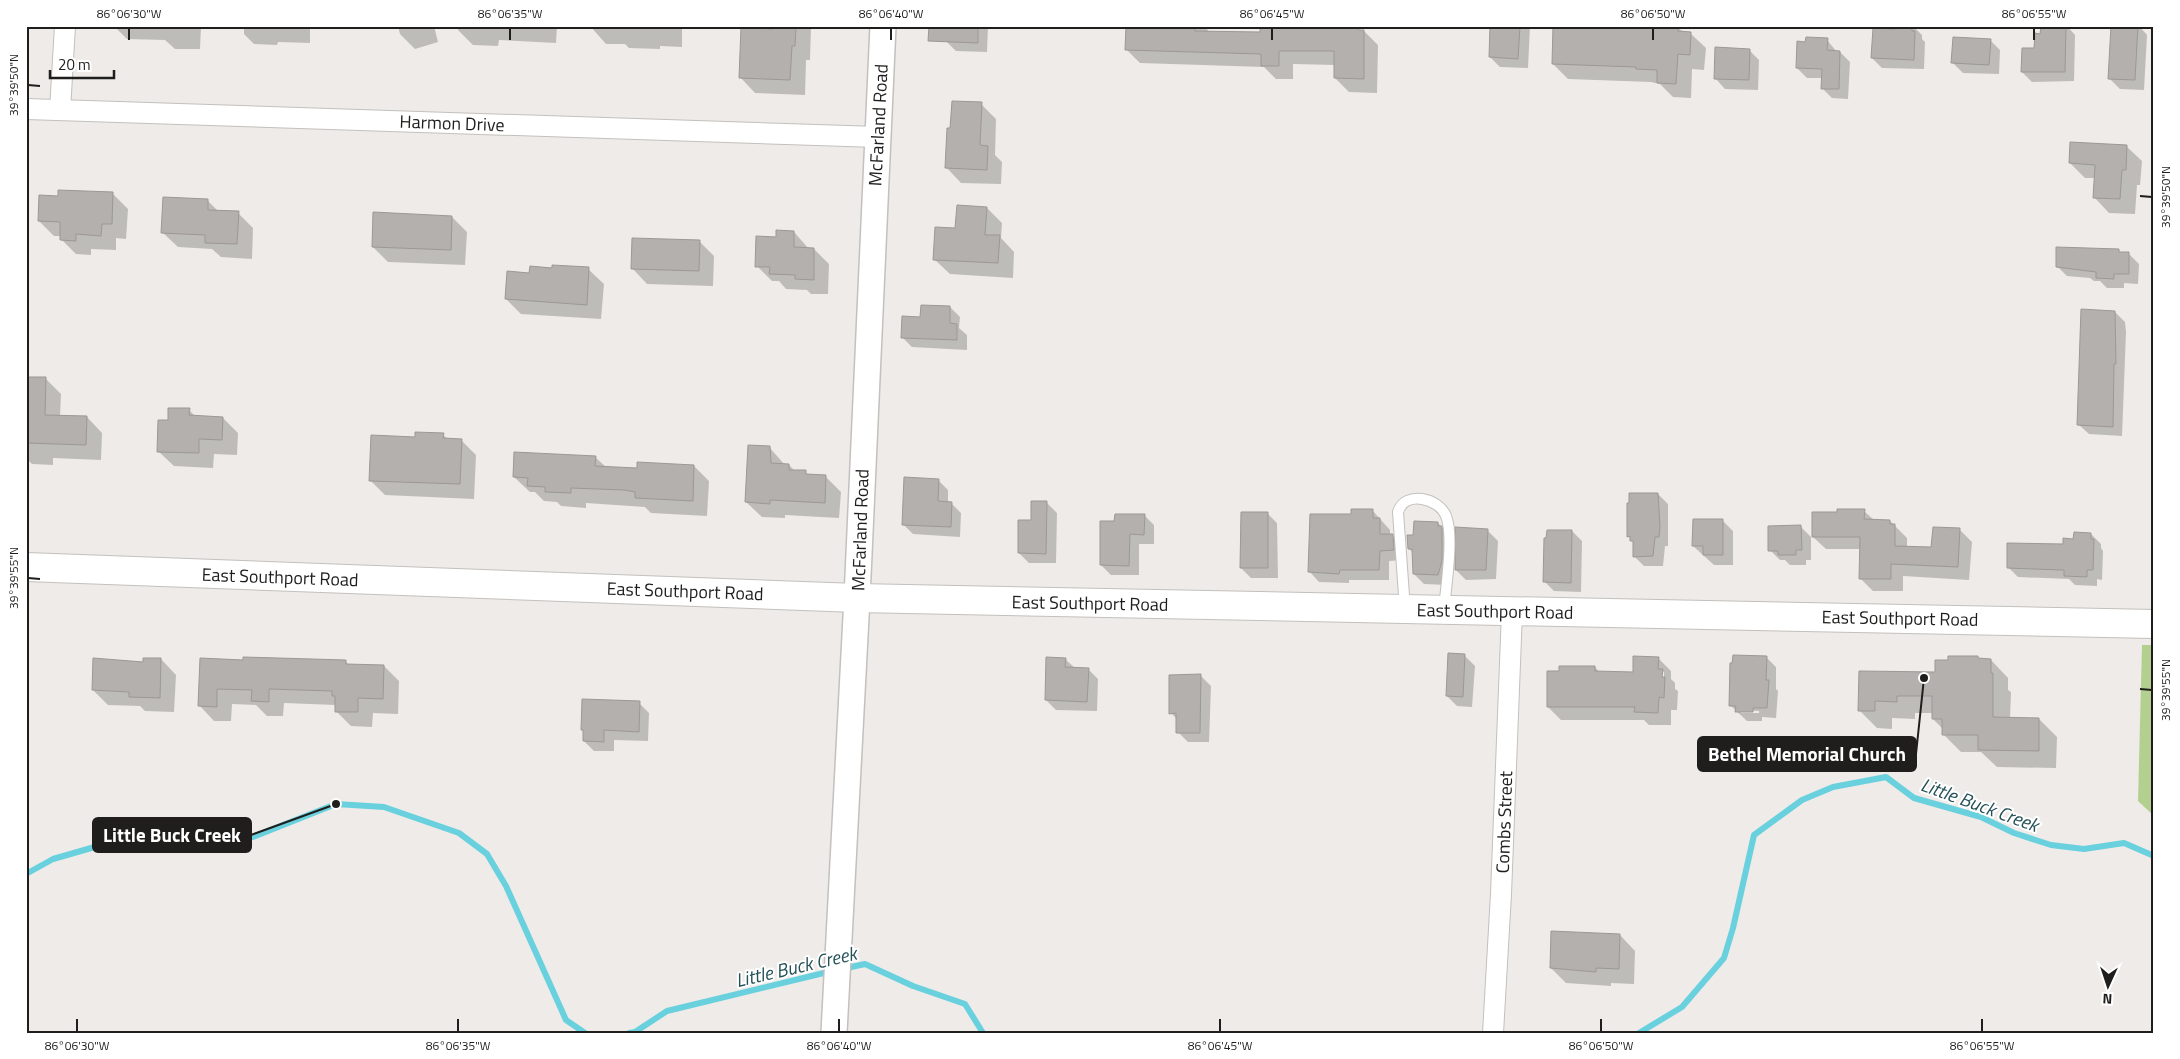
<svg xmlns="http://www.w3.org/2000/svg" width="2180" height="1059" viewBox="0 0 2180 1059" font-family="'Titillium Web',sans-serif">
<style>
.green{fill:#b4d090}
.shadow{fill:#0003;fill-rule:evenodd}
.lines{fill:none;stroke-linecap:round;stroke-linejoin:round}
.stream{stroke:#69d0de;stroke-width:6}
.building{fill:#b3b0ad;stroke:#9b9895}
.service-casing{stroke:#c3c0bd;stroke-width:12}
.minor-casing{stroke:#c3c0bd;stroke-width:22}
.tertiary-casing{stroke:#c3c0bd;stroke-width:28}
.secondary-casing{stroke:#c3c0bd;stroke-width:30}
.service{stroke:#fff;stroke-width:10}
.minor{stroke:#fff;stroke-width:20}
.tertiary{stroke:#fff;stroke-width:25}
.secondary{stroke:#fff;stroke-width:28}
.ticks{fill:none;stroke:#1f1e1d;stroke-width:2}
.labels{text-anchor:middle;dominant-baseline:central;stroke-width:4;stroke-linejoin:round;paint-order:stroke}
.street-label{font-size:18px;fill:#1f1e1d;stroke:#fff}
.water-label{font-size:19px;font-style:italic;fill:#235157;stroke:#fff}
.leader{fill:none;stroke:#1f1e1d;stroke-width:2}
.callout-dot{fill:#1f1e1d;stroke:#fff;stroke-width:2}
.callout{fill:#1f1e1d;stroke:#1f1e1d;stroke-width:2}
.callout-label{font-size:19px;text-anchor:middle;font-weight:bold;fill:#fff}
.neatline{fill:none;stroke:#1f1e1d;stroke-width:2}
.ticks-label{font-size:12px;text-anchor:middle;fill:#1f1e1d}
</style>
<rect width="100%" height="100%" fill="#eeebe8"/>
<!-- green -->
<path class="green" d="M 2142,645 L 2154,645 L 2154,816 L 2138,801 Z"/>
<!-- shadow -->
<path class="shadow" d="M 114,26 L 201,26 L 200,49 L 175,49 L 165,40 L 127,39 Z
M 244,26 L 310,26 L 310,43 L 278,42 L 277,45 L 254,44 L 244,34 Z
M 358,26 L 381,26 L 381,28 Z
M 398,26 L 434,26 L 438,42 L 415,49 L 400,34 Z
M 458,26 L 557,26 L 556,43 L 499,40 L 498,46 L 473,45 L 458,30 Z
M 590,26 L 682,26 L 682,47 L 660,46 L 660,49 L 629,48 L 625,44 L 606,44 Z
M 774,26 L 811,26 L 810,60 L 806,60 L 805,95 L 755,93 L 740,77 L 774,30 Z
M 946,26 L 988,26 L 987,52 L 956,51 L 946,41 Z
M 1127,26 L 1205,26 L 1209,32 L 1261,33 L 1261,26 L 1357,29 L 1364,31 L 1378,45 L 1377,93 L 1349,92 L 1335,78 L 1335,65 L 1293,64 L 1293,79 L 1276,79 L 1264,67 L 1140,63 L 1126,49 Z
M 1491,26 L 1530,26 L 1528,68 L 1500,67 L 1490,57 Z
M 1896,26 L 1913,26 L 1922,35 L 1922,39 L 1925,42 L 1924,69 L 1882,68 L 1872,58 L 1896,31 Z
M 2042,26 L 2067,26 L 2075,35 L 2074,81 L 2032,82 L 2022,72 L 2035,50 L 2042,35 Z
M 2113,26 L 2139,26 L 2147,35 L 2144,90 L 2120,89 L 2110,79 Z
M 1677,27 L 1683,32 L 1690,33 L 1706,48 L 1704,70 L 1692,69 L 1691,98 L 1673,97 L 1660,84 L 1651,82 L 1568,79 L 1553,64 Z
M 1827,40 L 1837,52 L 1840,52 L 1850,62 L 1848,99 L 1832,98 L 1822,88 L 1822,78 L 1807,78 L 1797,68 L 1806,43 Z
M 1990,40 L 2000,50 L 1999,74 L 1963,73 L 1953,63 Z
M 1749,50 L 1759,60 L 1758,90 L 1725,89 L 1715,78 Z
M 981,104 L 996,119 L 995,155 L 1002,162 L 1001,184 L 961,183 L 946,167 L 952,129 Z
M 2126,146 L 2142,161 L 2140,185 L 2137,185 L 2135,214 L 2109,213 L 2094,197 L 2095,178 L 2085,178 L 2070,163 Z
M 113,194 L 128,209 L 126,239 L 116,238 L 116,250 L 91,249 L 91,255 L 76,254 L 61,239 L 61,236 L 54,236 L 39,221 L 59,197 Z
M 207,200 L 219,212 L 238,213 L 253,228 L 252,259 L 221,257 L 212,249 L 178,247 L 162,232 Z
M 987,208 L 1002,223 L 1001,238 L 1014,252 L 1013,278 L 950,274 L 934,259 L 957,230 Z
M 452,217 L 467,232 L 465,265 L 388,262 L 373,247 Z
M 794,232 L 809,249 L 814,249 L 829,264 L 828,294 L 811,294 L 807,290 L 786,289 L 779,281 L 772,281 L 757,266 L 777,238 Z
M 699,241 L 714,256 L 713,286 L 647,284 L 632,268 Z
M 2119,251 L 2121,253 L 2129,254 L 2139,264 L 2138,284 L 2124,283 L 2124,288 L 2107,288 L 2100,281 L 2094,281 L 2090,278 L 2067,276 L 2057,266 Z
M 531,267 L 588,269 L 604,284 L 601,319 L 521,314 L 506,299 L 530,274 Z
M 950,307 L 960,317 L 959,328 L 967,335 L 967,350 L 912,347 L 902,337 L 921,318 Z
M 2115,312 L 2125,322 L 2126,332 L 2122,436 L 2089,434 L 2078,424 Z
M 46,379 L 61,394 L 60,417 L 87,417 L 102,433 L 101,460 L 53,458 L 53,465 L 32,464 L 26,458 L 26,416 Z
M 189,410 L 196,417 L 223,418 L 238,433 L 237,455 L 214,454 L 213,468 L 174,466 L 158,451 L 169,421 Z
M 443,435 L 448,439 L 461,440 L 476,455 L 474,499 L 385,495 L 370,480 L 416,438 Z
M 769,447 L 785,465 L 789,465 L 795,471 L 805,472 L 809,476 L 826,477 L 841,492 L 839,518 L 785,515 L 785,518 L 762,517 L 746,502 Z
M 595,457 L 606,467 L 638,469 L 694,466 L 709,481 L 707,516 L 651,513 L 645,507 L 586,503 L 586,508 L 561,506 L 557,502 L 544,501 L 535,492 L 530,492 L 514,477 Z
M 938,480 L 948,490 L 948,503 L 951,503 L 961,513 L 960,537 L 913,534 L 903,524 Z
M 1658,494 L 1668,504 L 1668,546 L 1665,546 L 1663,566 L 1644,566 L 1634,556 L 1634,543 L 1628,536 Z
M 1047,503 L 1057,513 L 1056,563 L 1029,563 L 1019,553 L 1032,522 Z
M 1372,510 L 1390,530 L 1390,535 L 1392,536 L 1402,546 L 1403,560 L 1389,561 L 1389,580 L 1349,580 L 1349,583 L 1319,582 L 1309,571 Z
M 1864,511 L 1874,520 L 1890,521 L 1907,538 L 1907,548 L 1932,548 L 1959,529 L 1972,542 L 1969,580 L 1903,576 L 1903,591 L 1873,591 L 1860,578 L 1861,549 L 1826,549 L 1813,537 L 1838,513 Z
M 1267,513 L 1277,523 L 1278,578 L 1251,578 L 1241,568 Z
M 1144,515 L 1154,525 L 1154,544 L 1139,544 L 1139,575 L 1111,575 L 1101,565 L 1116,522 Z
M 1723,521 L 1733,531 L 1733,565 L 1714,565 L 1693,546 Z
M 1438,523 L 1448,533 L 1448,585 L 1424,584 L 1414,574 L 1414,553 L 1409,549 L 1414,537 Z
M 1801,527 L 1811,537 L 1811,560 L 1806,560 L 1806,565 L 1790,565 L 1785,560 L 1780,560 L 1770,550 Z
M 1488,531 L 1498,541 L 1496,579 L 1466,580 L 1456,570 Z
M 1572,531 L 1582,541 L 1581,592 L 1554,591 L 1544,581 Z
M 2091,534 L 2101,544 L 2101,548 L 2103,551 L 2102,580 L 2097,579 L 2097,586 L 2075,585 L 2069,579 L 2018,577 L 2008,567 Z
M 1465,656 L 1475,666 L 1472,707 L 1457,706 L 1447,696 Z
M 1766,657 L 1776,667 L 1776,689 L 1778,691 L 1776,718 L 1762,717 L 1762,721 L 1747,721 L 1730,705 ZM 1739,710 L 1759,711 L 1759,713 L 1741,713 Z
M 1658,658 L 1671,671 L 1671,679 L 1675,683 L 1675,689 L 1678,691 L 1677,710 L 1671,710 L 1671,725 L 1649,725 L 1644,720 L 1561,720 L 1548,707 L 1595,667 L 1600,673 L 1634,673 ZM 1661,670 L 1664,672 L 1664,683 L 1661,683 Z
M 161,659 L 176,675 L 174,712 L 145,711 L 140,706 L 108,705 L 93,690 L 144,663 Z
M 201,659 L 346,662 L 349,665 L 384,666 L 399,681 L 398,714 L 373,713 L 372,727 L 351,726 L 336,711 L 336,705 L 284,703 L 283,716 L 267,716 L 256,705 L 232,704 L 231,721 L 214,721 L 199,705 Z
M 1065,659 L 1075,668 L 1088,669 L 1098,679 L 1097,711 L 1056,710 L 1046,700 Z
M 1980,660 L 1991,660 L 2008,678 L 2008,690 L 2011,692 L 2010,719 L 2039,719 L 2057,737 L 2056,768 L 1997,767 L 1981,752 L 1961,752 L 1943,734 L 1943,729 L 1933,719 L 1933,713 L 1915,713 L 1915,719 L 1892,718 L 1892,729 L 1877,728 L 1859,710 L 1860,672 L 1937,674 Z
M 26,669 L 28,671 L 26,698 Z
M 1201,676 L 1211,686 L 1209,742 L 1188,742 L 1178,732 L 1178,720 L 1171,713 Z
M 639,703 L 649,713 L 648,741 L 614,740 L 614,751 L 594,751 L 584,741 L 585,732 L 582,730 Z
M 1620,935 L 1635,951 L 1634,984 L 1611,983 L 1611,986 L 1566,983 L 1551,968 Z"/>
<g class="lines">
<!-- stream -->
<path class="stream" d="M 26,874 L 53,859 L 119,840 L 159,836 L 253,837 L 336,804 L 384,807 L 459,833 L 487,854 L 506,886 L 566,1020 L 585,1033
M 842,969 L 865,964 L 913,986 L 965,1004 L 983,1033
M 629,1033 L 635,1032 L 667,1011 L 832,971
M 1639,1033 L 1682,1007 L 1724,958 L 1733,928 L 1754,835 L 1802,800 L 1833,787 L 1886,777 L 1914,798 L 1981,817 L 2014,833 L 2051,845 L 2084,849 L 2124,843 L 2154,856"/>
</g>
<!-- building -->
<path class="building" d="M 773,26 L 796,26 L 795,46 L 792,46 L 790,80 L 739,78 L 741,27 L 773,29 Z
M 929,26 L 978,26 L 978,43 L 928,41 Z
M 1126,26 L 1195,26 L 1195,31 L 1260,32 L 1260,26 L 1358,27 L 1358,30 L 1364,30 L 1364,79 L 1334,78 L 1334,51 L 1279,51 L 1279,66 L 1261,66 L 1261,54 L 1125,50 Z
M 1490,26 L 1520,26 L 1518,59 L 1489,57 Z
M 1553,26 L 1678,26 L 1678,31 L 1691,32 L 1690,55 L 1678,54 L 1676,84 L 1657,83 L 1657,70 L 1636,69 L 1636,67 L 1552,64 Z
M 1895,26 L 1912,26 L 1912,31 L 1915,31 L 1914,60 L 1871,58 L 1873,28 L 1895,29 Z
M 2041,26 L 2066,26 L 2065,72 L 2021,72 L 2022,48 L 2034,48 L 2035,33 L 2040,34 Z
M 2111,26 L 2138,26 L 2135,80 L 2108,79 Z
M 1806,37 L 1828,38 L 1827,50 L 1840,51 L 1839,89 L 1821,89 L 1822,69 L 1796,68 L 1797,41 L 1805,42 Z
M 1953,37 L 1991,39 L 1989,65 L 1951,63 Z
M 1715,47 L 1750,49 L 1749,80 L 1714,79 Z
M 952,101 L 982,102 L 980,145 L 988,146 L 987,170 L 945,168 L 947,128 L 950,128 Z
M 2070,142 L 2127,145 L 2126,170 L 2122,170 L 2120,199 L 2093,198 L 2095,165 L 2069,163 Z
M 58,190 L 113,192 L 112,224 L 102,224 L 101,236 L 76,234 L 76,241 L 60,240 L 60,222 L 38,221 L 39,195 L 58,196 Z
M 163,197 L 208,199 L 208,210 L 239,211 L 237,244 L 205,243 L 205,235 L 161,233 Z
M 957,205 L 987,207 L 985,235 L 1000,235 L 998,263 L 933,260 L 935,227 L 955,228 Z
M 373,212 L 452,216 L 451,250 L 372,247 Z
M 776,230 L 794,231 L 794,247 L 814,248 L 814,280 L 795,279 L 795,275 L 769,274 L 770,267 L 755,267 L 756,236 L 776,237 Z
M 632,238 L 700,240 L 699,271 L 631,269 Z
M 2056,247 L 2119,249 L 2119,252 L 2129,252 L 2129,274 L 2114,274 L 2114,279 L 2096,278 L 2096,272 L 2056,267 Z
M 552,265 L 589,267 L 587,305 L 505,299 L 507,271 L 529,273 L 530,266 L 552,268 Z
M 921,305 L 950,306 L 950,323 L 957,324 L 957,340 L 901,338 L 902,316 L 920,317 Z
M 2081,309 L 2115,311 L 2116,364 L 2114,364 L 2113,427 L 2077,425 Z
M 26,377 L 46,377 L 45,415 L 87,416 L 86,445 L 26,443 Z
M 168,408 L 190,408 L 189,415 L 223,417 L 222,440 L 199,439 L 199,453 L 157,452 L 158,420 L 168,420 Z
M 415,432 L 444,433 L 443,438 L 462,439 L 460,484 L 369,481 L 371,435 L 415,437 Z
M 748,445 L 770,446 L 771,463 L 789,464 L 789,470 L 806,470 L 806,474 L 826,475 L 825,503 L 770,500 L 770,504 L 745,502 Z
M 514,452 L 596,456 L 595,466 L 637,468 L 637,462 L 694,465 L 693,501 L 635,498 L 635,492 L 624,490 L 571,488 L 571,493 L 545,492 L 545,487 L 527,486 L 528,478 L 513,477 Z
M 904,477 L 939,479 L 938,501 L 952,502 L 951,527 L 902,525 Z
M 1629,493 L 1658,493 L 1660,526 L 1659,537 L 1655,537 L 1653,556 L 1633,557 L 1633,541 L 1630,541 L 1630,536 L 1627,537 L 1627,503 L 1629,503 Z
M 1031,501 L 1047,501 L 1046,554 L 1018,553 L 1018,520 L 1031,520 Z
M 1351,509 L 1373,509 L 1373,518 L 1380,518 L 1380,534 L 1393,534 L 1394,550 L 1380,551 L 1379,570 L 1340,570 L 1339,574 L 1308,572 L 1310,514 L 1351,514 Z
M 1837,509 L 1865,509 L 1864,519 L 1890,520 L 1890,524 L 1895,524 L 1895,546 L 1931,547 L 1933,527 L 1960,528 L 1958,567 L 1891,564 L 1891,579 L 1859,579 L 1860,537 L 1812,537 L 1812,512 L 1837,512 Z
M 1241,512 L 1268,512 L 1268,568 L 1240,568 Z
M 1115,514 L 1145,514 L 1144,535 L 1130,534 L 1129,566 L 1100,565 L 1100,521 L 1114,521 Z
M 1693,519 L 1723,519 L 1723,555 L 1703,555 L 1703,546 L 1692,546 Z
M 1414,521 L 1438,522 L 1438,526 L 1442,526 L 1442,561 L 1438,575 L 1413,574 L 1412,549 L 1408,549 L 1407,535 L 1413,535 Z
M 1801,525 L 1802,550 L 1796,550 L 1796,555 L 1778,555 L 1778,551 L 1768,551 L 1768,526 Z
M 1455,527 L 1488,529 L 1486,570 L 1455,570 Z
M 1547,530 L 1572,530 L 1571,583 L 1543,582 L 1544,538 L 1546,538 Z
M 2074,532 L 2091,533 L 2091,539 L 2094,539 L 2093,570 L 2087,570 L 2087,577 L 2064,576 L 2064,570 L 2061,570 L 2007,568 L 2007,543 L 2063,544 L 2063,538 L 2073,539 Z
M 1448,653 L 1465,654 L 1463,697 L 1446,696 Z
M 1733,655 L 1767,656 L 1766,680 L 1769,680 L 1767,708 L 1753,708 L 1753,712 L 1735,712 L 1736,706 L 1729,706 L 1730,663 L 1732,663 Z
M 1633,656 L 1659,657 L 1658,669 L 1663,669 L 1662,677 L 1665,677 L 1664,698 L 1659,697 L 1658,713 L 1634,712 L 1635,707 L 1547,707 L 1547,671 L 1559,671 L 1559,666 L 1595,666 L 1595,671 L 1633,672 Z
M 1948,656 L 1978,656 L 1978,658 L 1991,659 L 1991,673 L 1993,673 L 1993,717 L 2039,718 L 2039,751 L 1978,750 L 1978,735 L 1942,735 L 1942,719 L 1932,719 L 1932,696 L 1897,696 L 1897,702 L 1875,701 L 1875,711 L 1858,711 L 1859,671 L 1935,672 L 1935,660 L 1948,660 Z
M 243,657 L 346,660 L 346,664 L 384,665 L 383,699 L 358,698 L 358,712 L 335,712 L 335,696 L 332,696 L 332,691 L 269,689 L 269,702 L 251,701 L 252,690 L 217,689 L 217,707 L 198,706 L 200,658 L 243,660 Z
M 1046,657 L 1066,658 L 1065,667 L 1089,668 L 1087,702 L 1045,700 Z
M 93,658 L 143,662 L 143,658 L 161,658 L 160,698 L 129,697 L 129,692 L 92,690 Z
M 1201,674 L 1200,733 L 1176,733 L 1176,713 L 1169,714 L 1169,675 Z
M 582,699 L 640,701 L 639,732 L 604,730 L 604,742 L 583,741 L 583,730 L 581,730 Z
M 1551,931 L 1620,934 L 1619,969 L 1596,968 L 1596,972 L 1550,968 Z"/>
<g class="lines">
<defs>
<path id="service" d="M 1405,609 L 1398,512 C 1405,490 1439,498 1446,516 C 1454,535 1446,587 1444,609"/>
<path id="minor" d="M 26,109 L 878,137
M 60,110 L 65,26
M 1493,1033 L 1501,894 L 1512,612"/>
<path id="tertiary" d="M 834,1033 L 857,598 L 883,26"/>
<path id="secondary" d="M 26,567 L 857,598 L 2154,624"/>
</defs>
<!-- service casing -->
<use href="#service" class="service-casing"/>
<!-- minor casing -->
<use href="#minor" class="minor-casing"/>
<!-- tertiary casing -->
<use href="#tertiary" class="tertiary-casing"/>
<!-- secondary casing -->
<use href="#secondary" class="secondary-casing"/>
<!-- service -->
<use href="#service" class="service"/>
<!-- minor -->
<use href="#minor" class="minor"/>
<!-- tertiary -->
<use href="#tertiary" class="tertiary"/>
<!-- secondary -->
<use href="#secondary" class="secondary"/>
</g>
<!-- ticks -->
<path class="ticks" d="M 129,40 L 129,28M 510,40 L 510,28M 891,40 L 891,28M 1272,40 L 1272,28M 1653,40 L 1653,28M 2034,40 L 2034,28M 28,85 L 40,86M 2140,196 L 2152,197M 28,578 L 40,579M 2140,689 L 2152,690M 77,1032 L 77,1019M 458,1032 L 458,1019M 839,1032 L 839,1019M 1220,1032 L 1220,1019M 1601,1032 L 1601,1019M 1982,1032 L 1982,1019"/>
<g class="labels">
<!-- street labels -->
<g class="street-label">
<text transform="translate(452 123) rotate(2)">Harmon Drive</text>
<text transform="translate(878 125) rotate(-87)">McFarland Road</text>
<text transform="translate(860 530) rotate(-88)">McFarland Road</text>
<text transform="translate(280 577) rotate(2)">East Southport Road</text>
<text transform="translate(685 591) rotate(2)">East Southport Road</text>
<text transform="translate(1090 603) rotate(1)">East Southport Road</text>
<text transform="translate(1495 611) rotate(1)">East Southport Road</text>
<text transform="translate(1900 618) rotate(1)">East Southport Road</text>
<text transform="translate(1504 822) rotate(-88)">Combs Street</text>
</g>
<!-- water labels -->
<g class="water-label">
<text transform="translate(1980 804) rotate(20)">Little Buck Creek</text>
<text transform="translate(796 966) rotate(-13)">Little Buck Creek</text>
</g>
</g>
<!-- callouts -->
<path class="leader" d="M1924 678L1916 754M336 804L251 835"/>
<g class="callout-dot">
<circle cx="1924" cy="678" r="5"/>
<circle cx="336" cy="804" r="5"/>
</g>
<g class="callout">
<rect x="1698" y="737" width="218" height="34" rx="5"/>
<rect x="93" y="818" width="158" height="34" rx="5"/>
</g>
<g class="callout-label">
<text x="1807" y="761">Bethel Memorial Church</text>
<text x="172" y="842">Little Buck Creek</text>
</g>
<!-- border -->
<rect width="2180" height="1059" fill="none" stroke="#ffffff" stroke-width="55"/>
<!-- north arrow -->
<g transform="translate(2108 986) rotate(183)" stroke="#ffffff" stroke-width="4" paint-order="stroke">
<path d="M0-4L9 19L0 12L-9 19Z" fill="#1f1e1d"/>
<text y="-8" font-size="14" font-weight="bold" text-anchor="middle" fill="#1f1e1d">N</text>
</g>
<!-- scale -->
<path d="M50 70v8h64v-8" fill="none" stroke="#1f1e1d" stroke-width="2.5"/>
<text x="58" y="70" font-size="15" fill="#1f1e1d" stroke="#ffffff" stroke-width="4" paint-order="stroke">20 m</text>
<rect x="28" y="28" width="2124" height="1004" class="neatline"/>
<g class="ticks-label">
<text x="129" y="18">86°06'30"W</text>
<text x="510" y="18">86°06'35"W</text>
<text x="891" y="18">86°06'40"W</text>
<text x="1272" y="18">86°06'45"W</text>
<text x="1653" y="18">86°06'50"W</text>
<text x="2034" y="18">86°06'55"W</text>
<text transform="translate(14 85) rotate(-90)" y="4">39°39'50"N</text>
<text transform="translate(2166 197) rotate(-90)" y="4">39°39'50"N</text>
<text transform="translate(14 578) rotate(-90)" y="4">39°39'55"N</text>
<text transform="translate(2166 690) rotate(-90)" y="4">39°39'55"N</text>
<text x="77" y="1050">86°06'30"W</text>
<text x="458" y="1050">86°06'35"W</text>
<text x="839" y="1050">86°06'40"W</text>
<text x="1220" y="1050">86°06'45"W</text>
<text x="1601" y="1050">86°06'50"W</text>
<text x="1982" y="1050">86°06'55"W</text>
</g>
</svg>
